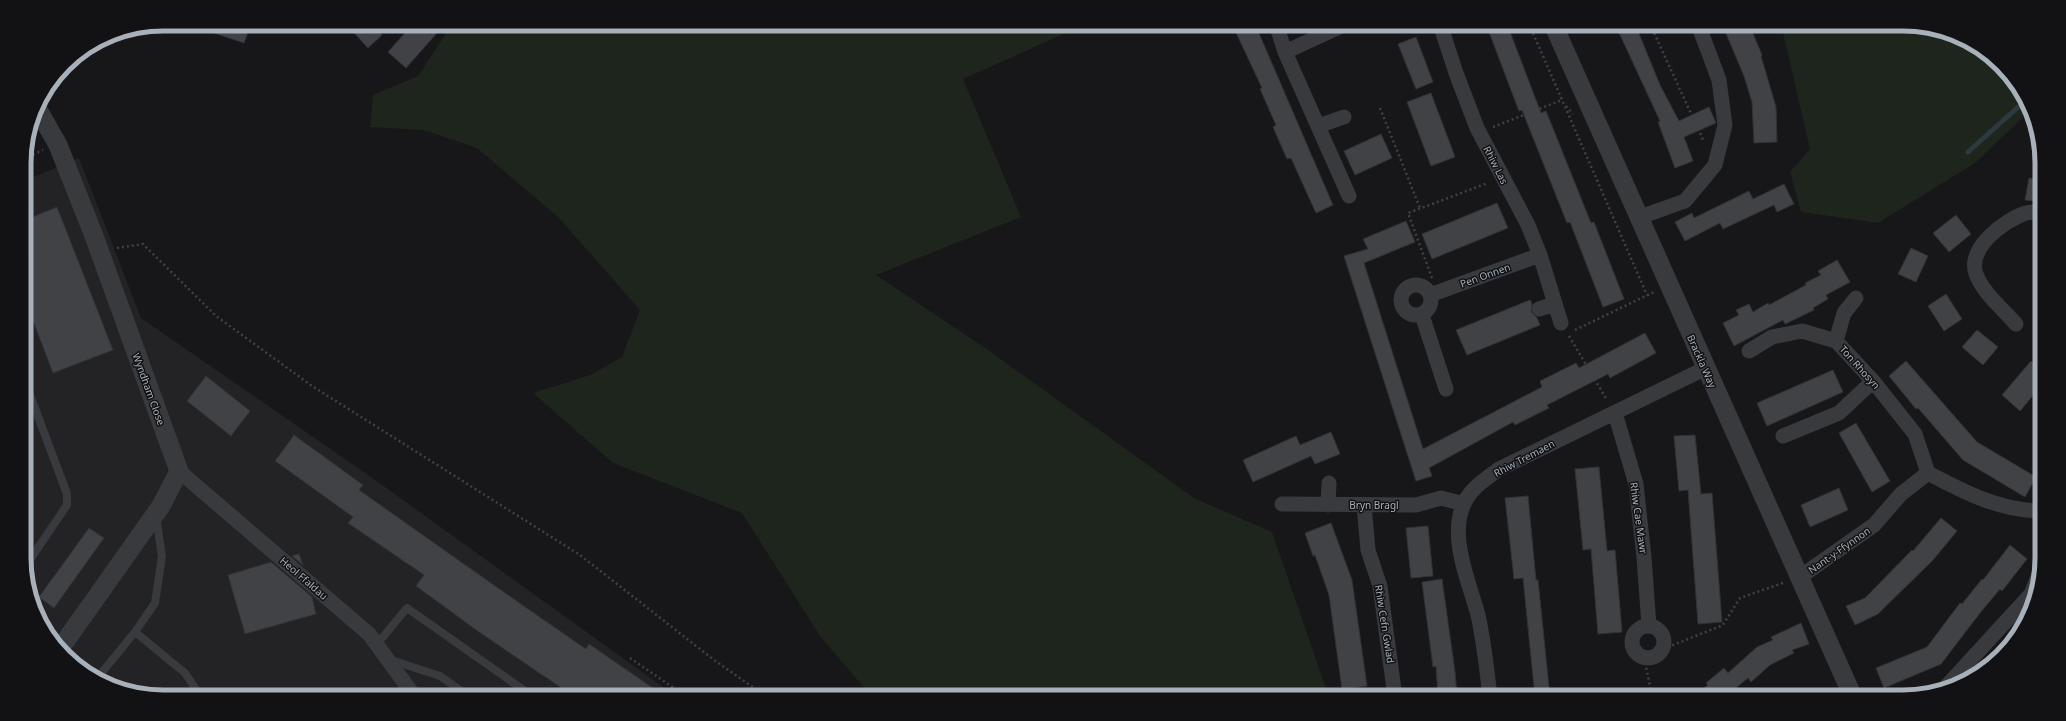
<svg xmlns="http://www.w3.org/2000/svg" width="2066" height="721" viewBox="0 0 2066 721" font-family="'Noto Sans',sans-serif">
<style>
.built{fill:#232326}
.green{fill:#1d251d}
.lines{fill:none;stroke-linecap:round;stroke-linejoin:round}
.stream{stroke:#2c393e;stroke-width:5}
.building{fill:#414246;stroke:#313235}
.path{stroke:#3e4146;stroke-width:2.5;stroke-dasharray:2 3;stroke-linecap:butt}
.service{stroke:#383a3e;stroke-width:8}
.minor{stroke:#383a3e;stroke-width:15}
.tertiary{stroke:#383a3e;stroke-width:19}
.labels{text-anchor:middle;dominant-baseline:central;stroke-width:3;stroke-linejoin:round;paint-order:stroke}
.street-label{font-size:10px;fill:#a8b0ba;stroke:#121214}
.rim{fill:none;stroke:#a8b0ba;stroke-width:5}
</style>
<rect width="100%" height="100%" fill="#171719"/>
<!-- built -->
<path class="built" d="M 79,158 L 141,318 L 371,477 L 677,697 L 163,697 L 118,690 L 58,650 L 27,585 L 24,181 Z"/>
<!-- green -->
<path class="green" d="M 452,24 L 1086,24 L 963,79 L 1021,217 L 876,275 L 988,350 L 1194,498 L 1272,532 L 1329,697 L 872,697 L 820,636 L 742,513 L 613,463 L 533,393 L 590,375 L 622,357 L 640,310 L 559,218 L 477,148 L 423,130 L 370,127 L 373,95 L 418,76 Z
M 1781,24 L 1903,24 L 1948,31 L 2008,71 L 2031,110 L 1975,163 L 1878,223 L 1801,212 L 1790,172 L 1810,149 Z"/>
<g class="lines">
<!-- stream -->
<path class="stream" d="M 1968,152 L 2026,100"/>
</g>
<!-- building -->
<path class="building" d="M 194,24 L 251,24 L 244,43 L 193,26 Z
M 346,24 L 371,24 L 382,35 L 368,48 Z
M 413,24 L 445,24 L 406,68 L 388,52 Z
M 1232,24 L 1255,24 L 1333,205 L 1316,213 L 1291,158 L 1287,159 L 1273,127 L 1276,125 L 1260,89 L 1262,88 Z
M 1486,24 L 1507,24 L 1541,113 L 1546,111 L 1591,223 L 1594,222 L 1624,299 L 1603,307 L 1570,222 L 1567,223 L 1522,110 L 1519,111 Z
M 1615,24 L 1635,24 L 1660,85 L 1679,121 L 1709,107 L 1716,123 L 1684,137 L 1693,161 L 1675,168 L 1658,122 L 1660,121 Z
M 1722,24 L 1749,24 L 1762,55 L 1761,56 L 1776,107 L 1777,142 L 1754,143 L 1752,102 L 1744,76 Z
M 1416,37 L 1433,82 L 1416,89 L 1398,44 Z
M 1431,93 L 1455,157 L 1431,166 L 1407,102 Z
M 1381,134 L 1392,158 L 1355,175 L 1344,151 Z
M 2029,178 L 2041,180 L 2041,202 L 2025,200 Z
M 1784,184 L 1794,204 L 1777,212 L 1774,205 L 1723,229 L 1720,223 L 1685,241 L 1675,222 L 1692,213 L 1694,218 L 1749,191 L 1753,199 Z
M 1497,203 L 1508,228 L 1432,259 L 1422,234 Z
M 57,207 L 113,350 L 53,373 L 25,300 L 25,220 Z
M 1956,215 L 1971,234 L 1949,252 L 1933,233 Z
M 1406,221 L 1415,242 L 1364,263 L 1423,449 L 1542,387 L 1540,381 L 1576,363 L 1579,368 L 1645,333 L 1656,353 L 1610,378 L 1608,374 L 1547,405 L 1549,408 L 1515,425 L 1513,422 L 1429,468 L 1432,476 L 1416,481 L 1344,256 L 1368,249 L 1363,239 Z
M 1911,248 L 1928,256 L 1916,282 L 1898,274 Z
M 1837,260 L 1850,282 L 1826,295 L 1828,299 L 1813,308 L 1814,310 L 1785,324 L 1783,320 L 1734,346 L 1723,323 L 1739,315 L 1736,310 L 1749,304 L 1753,312 L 1768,303 L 1769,305 L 1806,285 L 1805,283 L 1821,275 L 1818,271 Z
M 1946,294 L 1962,319 L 1944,331 L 1928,306 Z
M 1530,300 L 1532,304 L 1531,312 L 1537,318 L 1540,325 L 1467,355 L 1456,330 Z
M 1977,330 L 1998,347 L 1983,365 L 1962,347 Z
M 1906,361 L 1977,442 L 2036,477 L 2025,497 L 1963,460 L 1918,408 L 1916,409 L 1889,376 Z
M 2031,361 L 2041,370 L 2041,386 L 2020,411 L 2002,395 Z
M 1833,370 L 1843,392 L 1767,426 L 1757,403 Z
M 206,376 L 250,411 L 231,436 L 187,401 Z
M 1856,423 L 1890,481 L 1872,492 L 1839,433 Z
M 1331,432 L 1340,454 L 1315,464 L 1311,456 L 1253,482 L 1243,460 L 1296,436 L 1300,445 Z
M 294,435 L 363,485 L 359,490 L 508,595 L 586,649 L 589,644 L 666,697 L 571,697 L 559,689 L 560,687 L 479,632 L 416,586 L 424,575 L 348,523 L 353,517 L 275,461 Z
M 1695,435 L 1701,494 L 1712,493 L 1722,622 L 1698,624 L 1688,490 L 1679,491 L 1674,436 Z
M 1599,467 L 1607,551 L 1615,550 L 1622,632 L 1598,634 L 1591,549 L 1583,550 L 1575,469 Z
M 1839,488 L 1848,510 L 1810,527 L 1801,505 Z
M 1528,496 L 1536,580 L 1538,580 L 1550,697 L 1535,697 L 1523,578 L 1514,579 L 1505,498 Z
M 1941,518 L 1957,531 L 1933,560 L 1878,614 L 1855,625 L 1846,606 L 1865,598 L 1912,550 L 1913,551 Z
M 1331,523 L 1352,580 L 1367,686 L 1342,689 L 1329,595 L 1315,555 L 1313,556 L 1305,533 Z
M 1428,526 L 1433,576 L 1411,578 L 1406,528 Z
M 89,528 L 104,538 L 54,608 L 39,597 Z
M 2010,545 L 2027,559 L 2002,591 L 2000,589 L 1980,613 L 1941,664 L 1884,688 L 1876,668 L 1927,647 L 1960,603 L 1962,604 L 1982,579 L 1983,580 Z
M 299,554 L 303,565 L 292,556 Z
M 271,562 L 312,597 L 316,614 L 245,634 L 228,575 Z
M 1442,579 L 1455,672 L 1457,697 L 1438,697 L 1436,666 L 1433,667 L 1422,582 Z
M 1801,623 L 1809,644 L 1792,650 L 1794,653 L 1770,665 L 1751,682 L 1748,678 L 1725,697 L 1692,697 L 1708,685 L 1706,683 L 1724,668 L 1728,673 L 1757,647 L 1773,640 L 1771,637 Z"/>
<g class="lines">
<!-- path -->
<path class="path" d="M 1529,24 L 1647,295
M 1650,24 L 1704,142
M 1566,106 L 1573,114
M 1380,108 L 1420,208
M 1493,127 L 1562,100
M 24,159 L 43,150
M 117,248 L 143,244 L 216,316 L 312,386 L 580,555 L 714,660 L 767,697
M 1432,278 L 1408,213 L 1488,183
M 1575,330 L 1654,292
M 1569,336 L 1607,400
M 1663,649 L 1723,625 L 1740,598 L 1783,583
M 630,658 L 687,697
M 1644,658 L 1651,690 L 1656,697"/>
<!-- service -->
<path class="service" d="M 26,384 L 67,494 L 67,505 L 27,564
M 135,632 L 185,673 L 201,697
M 377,644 L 407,608 L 525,691 L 526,697
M 391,660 L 440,676 L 470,697
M 99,676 L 135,632 L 155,603 L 162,556 L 156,517"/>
<!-- minor -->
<path class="minor" d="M 1276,24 L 1285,52 L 1349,196
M 1440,24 L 1456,73 L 1477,128 L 1528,225 L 1540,255 L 1561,323
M 1285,52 L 1346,24
M 1318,126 L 1344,117
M 1640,217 L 1685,201 L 1715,165 L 1725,125 L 1719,80 L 1698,24
M1401 300a15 15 0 1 1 30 0a15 15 0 1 1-30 0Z
M 1430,295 L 1540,255
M 1539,309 L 1555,304
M 1422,315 L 1446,389
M 2016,324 C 2003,309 1983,293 1976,274 C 1967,248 2004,220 2026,213 C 2031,212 2036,212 2041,211
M 1836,341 L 1844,313 L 1856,298
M 1749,351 L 1772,337 L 1802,331 L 1836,341 L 1873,381 L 1915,434 L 1928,473
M 1615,413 L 1636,484 L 1644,557 L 1649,626
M 1783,436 L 1839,413 L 1873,381
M 179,471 L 369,634 L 415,697
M 1282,504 L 1416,505 L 1441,498 L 1464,504
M 1328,505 L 1329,483
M 1364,505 L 1368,550 L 1380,586 L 1395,697
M 1800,577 L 1874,525 L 1901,494 L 1928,473 C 1964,492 2000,511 2042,511
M1632 642a16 16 0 1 1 32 0a16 16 0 1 1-32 0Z
M 1942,691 L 2031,594 L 2040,572
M 1490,697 C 1487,670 1484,642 1478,615 C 1468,578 1441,521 1475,488 C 1482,481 1491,475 1499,469 L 1706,368"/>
<!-- tertiary -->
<path class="tertiary" d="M 1553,24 L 1853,697
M 37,108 L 58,145 L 94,236 L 179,471 L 161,506 L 59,650"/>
</g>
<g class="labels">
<!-- street labels -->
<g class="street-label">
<text transform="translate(1496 165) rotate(63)">Rhiw Las</text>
<text transform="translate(1485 275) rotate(-20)">Pen Onnen</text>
<text transform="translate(1702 361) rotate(66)">Brackla Way</text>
<text transform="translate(1860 367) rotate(48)">Ton Rhosyn</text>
<text transform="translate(149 389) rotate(70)">Wyndham Close</text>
<text transform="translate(1524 458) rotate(-28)">Rhiw Tremaen</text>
<text x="1374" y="505">Bryn Bragl</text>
<text transform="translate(1639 518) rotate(82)">Rhiw Cae Mawr</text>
<text transform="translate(1839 550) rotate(-35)">Nant-y-Ffynnon</text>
<text transform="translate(304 578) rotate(41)">Heol Ffaldau</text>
<text transform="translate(1385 624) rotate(81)">Rhiw Cefn Gwlad</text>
</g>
</g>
<!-- crop -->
<path d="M0 0H2066V721H0ZM163 31H1903A132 132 0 0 1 2035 163V558A132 132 0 0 1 1903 690H163A132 132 0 0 1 31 558V163A132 132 0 0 1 163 31Z" fill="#121214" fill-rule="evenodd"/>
<path class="rim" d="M163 31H1903A132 132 0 0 1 2035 163V558A132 132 0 0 1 1903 690H163A132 132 0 0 1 31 558V163A132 132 0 0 1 163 31Z"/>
</svg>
